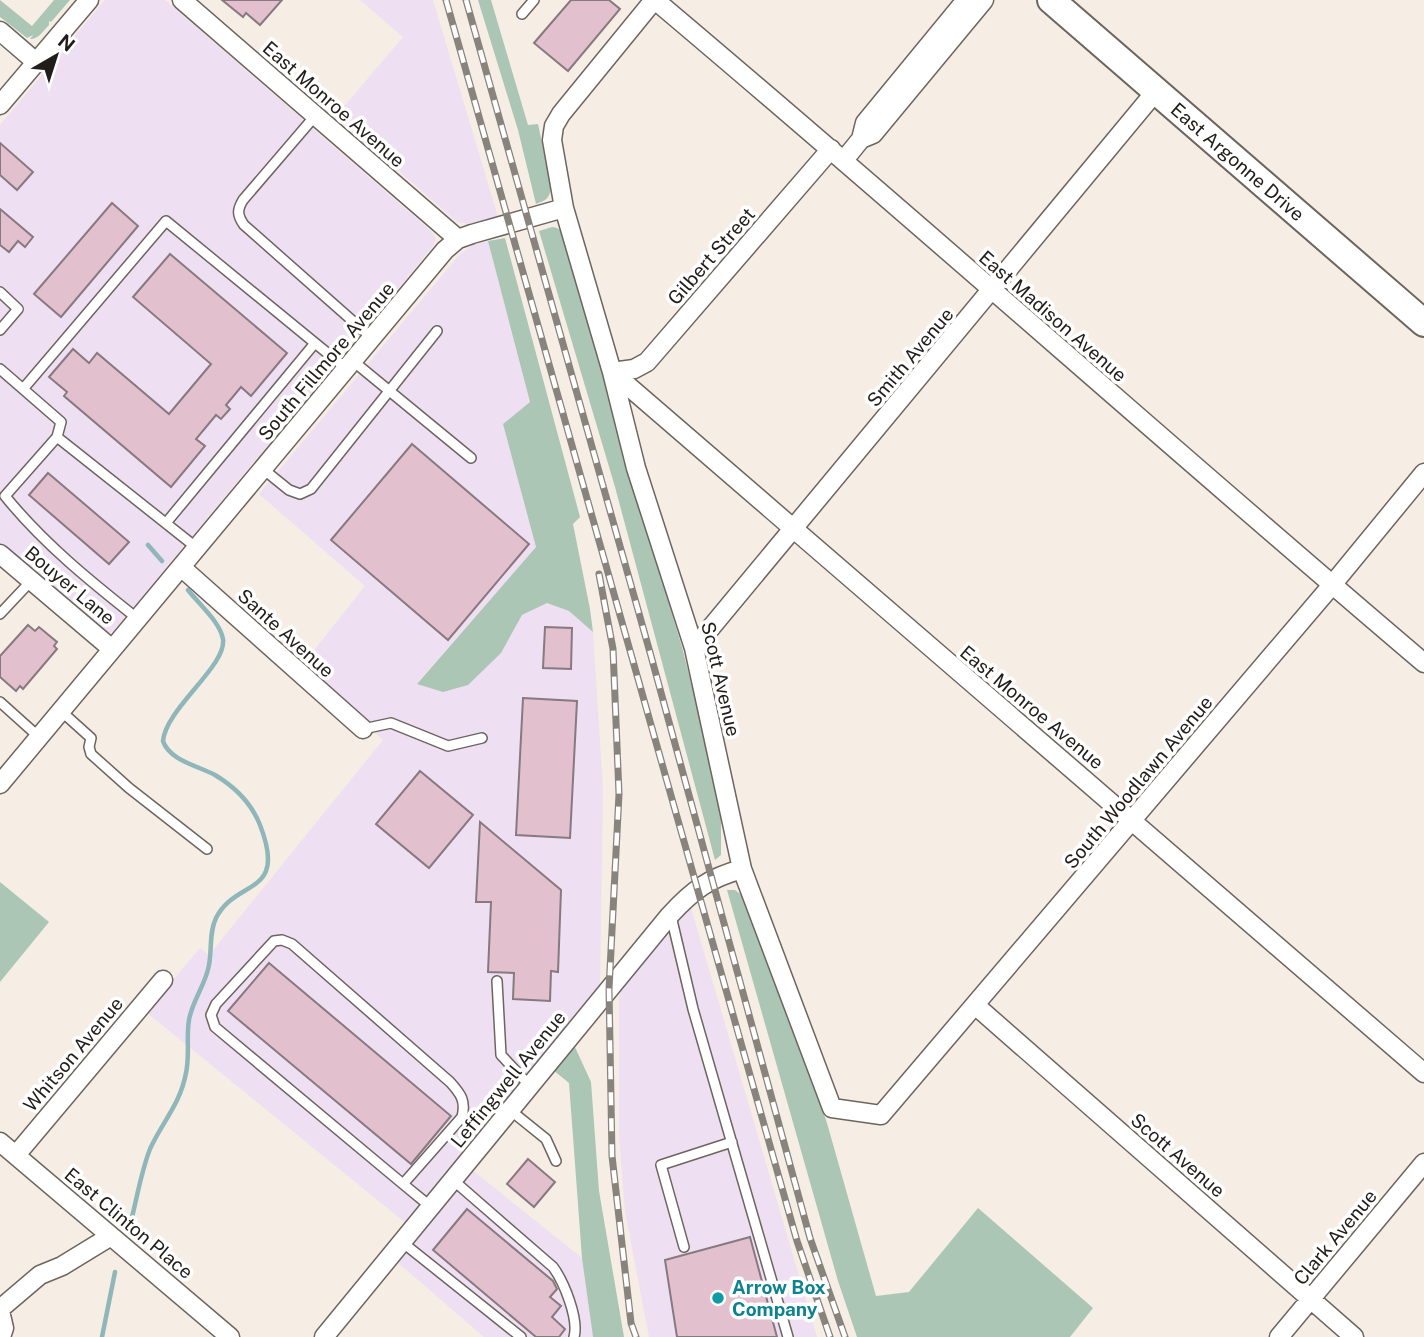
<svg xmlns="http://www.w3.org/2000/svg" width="1424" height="1337" viewBox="0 0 1424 1337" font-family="'Public Sans',sans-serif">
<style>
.industrial{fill:#eedff2}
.green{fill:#abc6b5}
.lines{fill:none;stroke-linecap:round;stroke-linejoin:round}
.stream{stroke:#8fb7ba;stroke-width:4.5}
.building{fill:#e2c0cd;stroke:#867a7f;stroke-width:2}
.lane-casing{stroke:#6d655e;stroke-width:12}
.street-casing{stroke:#6d655e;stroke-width:21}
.secondary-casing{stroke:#6d655e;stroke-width:30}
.lane{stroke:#fff;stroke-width:9}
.street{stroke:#fff;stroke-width:18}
.secondary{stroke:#fff;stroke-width:26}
.rail-casing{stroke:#89837d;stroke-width:7}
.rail{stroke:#fff;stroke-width:4.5;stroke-dasharray:13;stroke-linecap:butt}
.culture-dot{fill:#0f9aa8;stroke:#fff;stroke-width:2.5}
.labels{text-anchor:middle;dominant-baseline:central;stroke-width:7;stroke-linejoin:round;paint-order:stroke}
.street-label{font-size:19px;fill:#201d1a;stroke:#fff}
.culture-label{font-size:19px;font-weight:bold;fill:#0d838f;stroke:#fff;text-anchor:start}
</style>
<rect width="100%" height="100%" fill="#f6ede5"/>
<!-- industrial -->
<path class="industrial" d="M 105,0 L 165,0 L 432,232 L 436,239 L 433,246 L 114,630 L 109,633 L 101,630 L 0,547 L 0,125 Z
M 360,0 L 433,0 L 498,217 L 469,224 L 457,222 L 336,116 L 403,37 Z
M 488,241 L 530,402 L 503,424 L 536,547 L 417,683 L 501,653 L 522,615 L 547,603 L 569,611 L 593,632 L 603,788 L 600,987 L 407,1224 L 146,1012 L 200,948 L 209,955 L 383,740 L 303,664 L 365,586 L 259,494 L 460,254 L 473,245 Z
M 691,908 L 817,1337 L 649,1337 L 625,1211 L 619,1136 L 619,997 L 622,987 L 682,912 Z
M 471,1169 L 582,1258 L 593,1337 L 484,1337 L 396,1261 Z"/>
<!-- green -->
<path class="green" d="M 0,0 L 32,26 L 54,0 L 70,0 L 51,22 L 49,21 L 49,25 C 43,31 39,39 30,39 L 33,35 L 27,38 L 0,17 Z
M 478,0 L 491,0 L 528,125 L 538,124 L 551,186 C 550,198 547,200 536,204 L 518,130 Z
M 552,227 C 562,227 563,236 567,244 L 602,364 L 622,449 L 682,647 L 698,710 L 721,811 L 721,855 L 715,860 L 615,487 L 539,231 Z
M 505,238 L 580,517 L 573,524 L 590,609 L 593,632 L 569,611 L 547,603 L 522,615 L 501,653 L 468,685 L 443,692 L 417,684 L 536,547 L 503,424 L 530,402 L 488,241 Z
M 0,882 L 49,922 L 0,982 Z
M 727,890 L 735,890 L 743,896 L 790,1017 L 827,1123 L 876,1296 L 909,1292 L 978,1208 L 1093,1308 L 1070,1337 L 857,1337 L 838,1281 Z
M 574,1045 L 591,1082 L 599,1191 L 624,1337 L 593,1337 L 582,1258 L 569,1083 L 553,1070 Z"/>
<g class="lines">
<!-- stream -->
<path class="stream" d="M 148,545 L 162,561
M 131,1221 C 137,1198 141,1172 150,1149 C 162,1122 180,1105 186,1073 C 190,1055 186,1037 189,1020 C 192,1001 206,984 209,965 C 212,950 209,932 216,918 C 236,878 288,897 260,825 C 251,802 235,787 215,775 C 198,766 169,760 163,741 C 166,708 227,666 223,639 C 220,622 199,604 188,590
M 102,1337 L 115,1272"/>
</g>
<!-- building -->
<path class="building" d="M 222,0 L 282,0 L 260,25 L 246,13 L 243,17 Z
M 571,0 L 609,0 L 620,9 L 568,71 L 534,43 Z
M 0,143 L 33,172 L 17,190 L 0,175 Z
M 112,203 L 138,226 L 61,317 L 34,294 Z
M 0,209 L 33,237 L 25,247 L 18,241 L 9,252 L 0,245 Z
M 170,254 L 287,353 L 251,396 L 241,387 L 226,405 L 230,409 L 221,419 L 216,415 L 196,439 L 205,446 L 171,487 L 64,396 L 67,392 L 49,377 L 73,349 L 89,363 L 97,353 L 169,414 L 211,364 L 133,297 Z
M 412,444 L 529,544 L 448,640 L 331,540 Z
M 48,473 L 129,542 L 109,564 L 29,495 Z
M 28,625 L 35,631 L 39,627 L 57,642 L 54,646 L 57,649 L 23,689 L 20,686 L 16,691 L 0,677 L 0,656 Z
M 545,627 L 572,628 L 571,669 L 543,668 Z
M 523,698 L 577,701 L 570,838 L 516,835 Z
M 420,771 L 473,815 L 429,868 L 376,824 Z
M 480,822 L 561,890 L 558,972 L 551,971 L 550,1001 L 513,999 L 514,973 L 488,972 L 491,902 L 476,902 Z
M 269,963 L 451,1116 L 411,1164 L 228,1011 Z
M 528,1159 L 555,1182 L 534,1207 L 507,1184 Z
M 467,1209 L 553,1281 L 557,1289 L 550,1297 L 561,1306 L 552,1317 L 565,1329 L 559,1337 L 536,1337 L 433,1250 Z
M 750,1237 L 777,1337 L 677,1337 L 665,1260 Z"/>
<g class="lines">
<defs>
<path id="lane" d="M 522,14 L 534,0
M 315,116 L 243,200 C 237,210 237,215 244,225 L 372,338
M 0,292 L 18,309 L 0,330
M 353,361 L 471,458
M 0,369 L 61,422 L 57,437
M 23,389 L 166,221 L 315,343
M 263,469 L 289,490 L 300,494 L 311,489 L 437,331
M 166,523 L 315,343 L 347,369
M 0,614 L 31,581
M 138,619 C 90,581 43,543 5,496 L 57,437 L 197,548
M 0,702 L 39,737
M 61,711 L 91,738 L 89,747 L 91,754 L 129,788 L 207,849
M 363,729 L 391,723 L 448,746 L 482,738
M 671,916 L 693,1009 L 788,1337
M 497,981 L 501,1055 L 530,1086
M 510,1110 L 546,1139 L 556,1161
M 453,1180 L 553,1267 C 564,1282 579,1319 574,1337
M 403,1184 L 462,1117 C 466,1101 461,1094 450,1082 L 292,944 L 282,940 L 274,941 L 216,1004 L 211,1015 L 215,1027 L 403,1184 L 431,1207
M 402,1242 L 521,1337
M 684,1247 L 661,1165 L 732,1142"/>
<path id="street" d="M 182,0 L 458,239
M 654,0 L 561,114 L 554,126 L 552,140 L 564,208 L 612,372 L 636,468 L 694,648 L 742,869 L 832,1108 L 881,1115 L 1332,585 L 1424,473
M 655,0 C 914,218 1166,444 1424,663
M 0,31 L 36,62
M 0,105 L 89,0
M 861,139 L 873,134 L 984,0
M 844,160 L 861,139 L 865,123 L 966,0
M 612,372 L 1424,1073
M 612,372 L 634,369 L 647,362 L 831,149
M 0,554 L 112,649
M 181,567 L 363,729
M 694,648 L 1156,91
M 0,784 L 445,250 L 458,239 L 472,234 L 564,208
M 975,1005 L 1354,1337
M 0,1142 L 230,1337
M 16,1155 L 163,980
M 0,1309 L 40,1275 L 62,1266 L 111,1236
M 0,1311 L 4,1328 L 1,1337
M 324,1337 L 670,915 C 693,890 709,878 742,869
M 1279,1337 L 1424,1163"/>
<g id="secondary">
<path id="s1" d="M 1051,0 L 1424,323"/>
</g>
</defs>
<!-- lane casing -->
<use href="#lane" class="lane-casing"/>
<!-- street casing -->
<use href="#street" class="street-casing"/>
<!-- secondary casing -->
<use href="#secondary" class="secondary-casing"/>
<!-- lane -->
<use href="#lane" class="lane"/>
<!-- street -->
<use href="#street" class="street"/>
<!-- secondary -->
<use href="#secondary" class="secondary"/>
<defs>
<path id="rail" d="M 446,0 L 797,1241 L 830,1337
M 466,0 L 651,656 L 810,1238 L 845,1337
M 599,574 L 613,649 L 619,794 L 609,989 L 612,1156 L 631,1323 L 636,1337"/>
</defs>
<!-- rail casing -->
<use href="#rail" class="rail-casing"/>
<!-- rail -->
<use href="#rail" class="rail"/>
</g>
<!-- markers -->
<circle class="culture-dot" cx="718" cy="1298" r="7"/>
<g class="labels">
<!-- street labels -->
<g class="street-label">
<text transform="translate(334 104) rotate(41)">East Monroe Avenue</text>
<text stroke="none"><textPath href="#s1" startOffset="247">East Argonne Drive</textPath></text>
<text transform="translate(711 256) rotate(-49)">Gilbert Street</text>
<text transform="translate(1053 316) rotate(41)">East Madison Avenue</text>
<text transform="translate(910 357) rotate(-50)">Smith Avenue</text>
<text transform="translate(326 361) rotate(-50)">South Fillmore Avenue</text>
<text transform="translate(70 585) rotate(40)">Bouyer Lane</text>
<text transform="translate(286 633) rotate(42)">Sante Avenue</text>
<text transform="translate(721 679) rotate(77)">Scott Avenue</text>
<text transform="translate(1032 707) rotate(40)">East Monroe Avenue</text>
<text transform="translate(1138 782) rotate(-50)">South Woodlawn Avenue</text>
<text transform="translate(73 1054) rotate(-50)">Whitson Avenue</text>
<text transform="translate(508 1079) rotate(-51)">Leffingwell Avenue</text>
<text transform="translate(1178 1155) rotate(41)">Scott Avenue</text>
<text transform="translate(129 1223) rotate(40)">East Clinton Place</text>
<text transform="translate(1335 1237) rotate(-50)">Clark Avenue</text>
</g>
<!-- culture labels -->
<g class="culture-label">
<text x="732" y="1287">Arrow Box<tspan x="732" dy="22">Company</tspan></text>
</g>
</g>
<!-- north arrow -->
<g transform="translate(56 56) rotate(39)" stroke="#ffffff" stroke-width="5" paint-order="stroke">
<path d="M0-5L12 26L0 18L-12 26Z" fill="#201d1a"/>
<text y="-10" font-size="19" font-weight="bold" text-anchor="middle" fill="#201d1a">N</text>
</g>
</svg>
